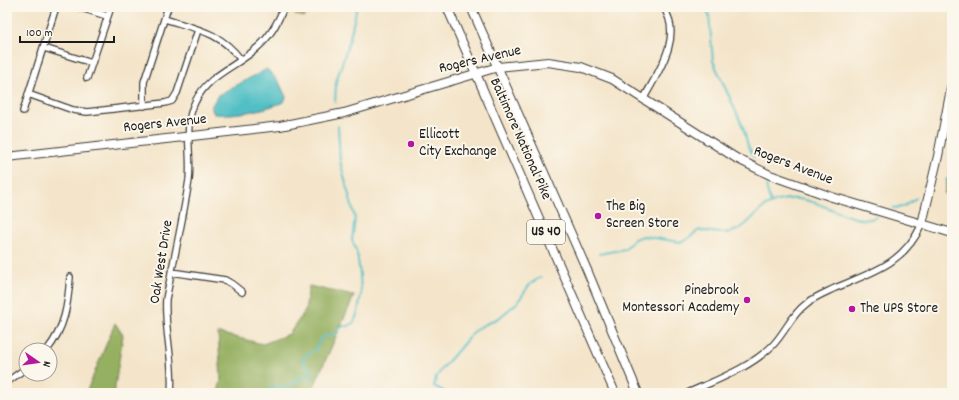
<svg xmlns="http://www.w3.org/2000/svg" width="959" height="400" viewBox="0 0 959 400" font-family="Dekko,sans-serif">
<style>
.green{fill:#bdcd6f;stroke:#6c7446}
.forest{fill:#96b062;stroke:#59663f}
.water{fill:#51bfc5;stroke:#366e70}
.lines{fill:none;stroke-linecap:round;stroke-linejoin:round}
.stream{stroke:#51bfc5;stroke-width:2}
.street-casing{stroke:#3c3a36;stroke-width:8}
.secondary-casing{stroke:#3c3a36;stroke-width:10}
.primary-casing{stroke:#3c3a36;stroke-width:10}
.street{stroke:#fff;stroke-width:5.5}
.secondary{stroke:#fff;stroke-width:8}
.primary{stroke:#fff;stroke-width:8}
.poi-dot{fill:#b5179e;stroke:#fbf7ec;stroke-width:1.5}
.labels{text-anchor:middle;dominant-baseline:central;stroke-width:4;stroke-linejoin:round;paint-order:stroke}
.shield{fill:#fbf7ec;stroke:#5f5e5a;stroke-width:1}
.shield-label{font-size:14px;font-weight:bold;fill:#1c1c1c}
.street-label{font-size:15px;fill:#1c1c1c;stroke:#fbf7ec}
.poi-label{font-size:15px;fill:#1c1c1c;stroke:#fbf7ec;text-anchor:start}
</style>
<rect width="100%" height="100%" fill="#fbf7ec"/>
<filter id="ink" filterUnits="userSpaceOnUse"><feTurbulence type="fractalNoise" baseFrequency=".025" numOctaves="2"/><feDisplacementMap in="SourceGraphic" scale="8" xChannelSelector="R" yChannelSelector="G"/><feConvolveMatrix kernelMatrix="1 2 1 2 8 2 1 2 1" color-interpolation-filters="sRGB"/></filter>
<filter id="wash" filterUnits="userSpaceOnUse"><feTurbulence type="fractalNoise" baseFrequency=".012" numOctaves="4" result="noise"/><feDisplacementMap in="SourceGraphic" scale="16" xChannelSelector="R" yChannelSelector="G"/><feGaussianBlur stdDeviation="0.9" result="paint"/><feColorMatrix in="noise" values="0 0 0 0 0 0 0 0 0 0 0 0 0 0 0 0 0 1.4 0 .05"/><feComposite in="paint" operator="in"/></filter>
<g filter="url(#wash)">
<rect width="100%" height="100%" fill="#f4e5ca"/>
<!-- green -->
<path class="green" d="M 298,7 L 307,7 L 305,17 L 295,15 Z"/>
<!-- forest -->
<path class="forest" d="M 952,163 L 952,191 L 944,194 Z
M 309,286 L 354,296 L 311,393 L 218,393 L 221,380 L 218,333 L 263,344 L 289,334 L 305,311 Z
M 115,323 L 123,335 L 114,393 L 86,393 Z"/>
<!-- water -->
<path class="water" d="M 267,69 L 279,82 L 286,97 L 284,102 C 260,111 239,115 214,114 L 211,107 L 218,95 Z"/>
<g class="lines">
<!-- stream -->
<path class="stream" d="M 705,7 L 709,15 L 713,61 L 743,127 L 748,146 L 754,157
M 335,103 L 336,82 L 349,42 L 357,7
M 946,180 L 952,177
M 766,186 L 771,204
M 893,208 L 903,207 L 916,198
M 599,254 L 625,249 L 634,239 L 643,236 L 679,242 L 686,240 L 699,230 C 710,232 723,235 735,231 C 747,226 753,216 763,208 C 772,201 787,198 798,199 C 820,199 857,228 876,217
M 270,393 L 270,389 L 276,386 L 286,389 L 290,384 L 297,382 L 301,375 L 307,379 L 310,378 L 313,372 L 305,365 L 303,359 L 305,356 L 316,349 L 319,341 L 324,336 L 331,336 L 343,326 L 349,326 L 354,322 L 358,312 L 361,294 L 360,275 L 357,253 L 352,240 L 355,218 L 340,161 L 338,126
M 447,393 L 434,386 L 436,378 L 441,370 L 476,329 L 500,317 L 517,303 L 530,284 L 541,277"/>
</g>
</g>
<g filter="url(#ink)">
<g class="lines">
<defs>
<path id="street" d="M 78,7 L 107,16
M 165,19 C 196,29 221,32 241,60
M 44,48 L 92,63
M 87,78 L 111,7
M 28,94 L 73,110 L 87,112 L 165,103 L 172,101 L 177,93 L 198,30
M 644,98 C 658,72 684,36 663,7
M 144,106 L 144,82 L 168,7
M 23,111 L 56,7
M 171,272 L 225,280 L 232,284 L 242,292
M 47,350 C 65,328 68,304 70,277
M 7,382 L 26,368
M 171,393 C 174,361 164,330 166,299 C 174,259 183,219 189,180 C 192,154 183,126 195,102 C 208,74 237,67 258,47 C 271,36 278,22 284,7
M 688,393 C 716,380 750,368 772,346 C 785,333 791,315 806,304 C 814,297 825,293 835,288 C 873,272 904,264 922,224"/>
<path id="secondary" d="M 7,157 L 280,126 L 344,113 L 498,67 L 548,62 L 581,67 L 612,79 L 736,158 L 770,175 L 832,197 L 952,233
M 922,224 L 938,156 L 952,84"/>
<path id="primary" d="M 447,7 L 615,393
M 471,7 L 587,270 L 638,393"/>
</defs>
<!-- street casing -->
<use href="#street" class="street-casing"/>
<!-- secondary casing -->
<use href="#secondary" class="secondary-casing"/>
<!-- primary casing -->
<use href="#primary" class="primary-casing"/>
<!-- street -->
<use href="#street" class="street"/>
<!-- secondary -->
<use href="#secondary" class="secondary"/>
<!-- primary -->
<use href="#primary" class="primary"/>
</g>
</g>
<!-- markers -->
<g class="poi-dot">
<circle cx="411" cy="144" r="4"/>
<circle cx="598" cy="216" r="4"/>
<circle cx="747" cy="300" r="4"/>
<circle cx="852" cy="309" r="4"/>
</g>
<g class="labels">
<!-- shield labels -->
<rect class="shield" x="527" y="220" width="38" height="24" rx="3"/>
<g class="shield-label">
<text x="546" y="232">US 40</text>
</g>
<!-- street labels -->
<g class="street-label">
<text transform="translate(480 60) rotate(-13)">Rogers Avenue</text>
<text transform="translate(165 124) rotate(-6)">Rogers Avenue</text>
<text transform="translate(520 139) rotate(66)">Baltimore National Pike</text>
<text transform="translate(793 166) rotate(21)">Rogers Avenue</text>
<text transform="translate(162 262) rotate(-81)">Oak West Drive</text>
</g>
<!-- poi labels -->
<g class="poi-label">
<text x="419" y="135">Ellicott<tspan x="419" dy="17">City Exchange</tspan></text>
<text x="606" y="207">The Big<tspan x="606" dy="17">Screen Store</tspan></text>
<text x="739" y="291" text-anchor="end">Pinebrook<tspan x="739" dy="17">Montessori Academy</tspan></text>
<text x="860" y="309">The UPS Store</text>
</g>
</g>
<!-- margin -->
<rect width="959" height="400" fill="none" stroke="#fbf7ec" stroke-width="24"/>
<!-- north arrow -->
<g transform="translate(38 362) rotate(103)"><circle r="19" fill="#fbf7ec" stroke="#a29f99"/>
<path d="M0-3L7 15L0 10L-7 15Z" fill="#b5179e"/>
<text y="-6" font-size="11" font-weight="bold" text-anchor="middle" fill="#1c1c1c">N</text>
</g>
<!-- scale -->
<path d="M20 36v6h94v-6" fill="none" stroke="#1c1c1c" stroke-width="2"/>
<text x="26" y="36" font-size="12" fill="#1c1c1c" stroke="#fbf7ec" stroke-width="3" paint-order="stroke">100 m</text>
</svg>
